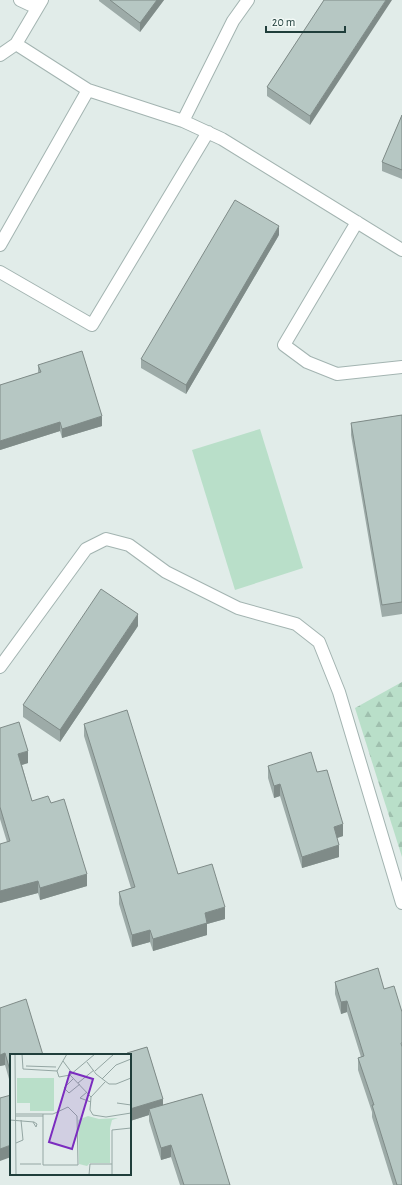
<svg xmlns="http://www.w3.org/2000/svg" width="402" height="1185" viewBox="0 0 402 1185" font-family="'Alegreya Sans',sans-serif">
<style>
.grass{fill:#b9dfc9}
.forest{fill:url(#forest-firs)}
.lines{fill:none;stroke-linecap:round;stroke-linejoin:round}
.minor-casing{stroke:#a3b4b1;stroke-width:14}
.minor{stroke:#fff;stroke-width:12}
.wall{fill:#9daba8}
.shaded-wall{fill:#7f8b88}
.building{fill:#b6c7c3;stroke:#7f8b88}
.inset-road{fill:none;stroke:#94a6a3;stroke-width:1}
.view{fill:#7b2cbf;fill-opacity:0.15;stroke:#7b2cbf;stroke-width:2}
.inset-edge{fill:none;stroke:#203e3b;stroke-width:2}
</style>
<defs>
<pattern id="forest-firs" width="22" height="20" patternUnits="userSpaceOnUse"><rect width="22" height="20" fill="#b9dfc9"/><path d="M5 1l3.5 6h-7zM16 11l3.5 6h-7z" fill="#9fc0ae"/></pattern>
</defs>
<rect width="100%" height="100%" fill="#e1ece9"/>
<!-- grass -->
<path class="grass" d="M 260,429 L 303,568 L 235,590 L 192,450 Z"/>
<!-- forest -->
<path class="forest" d="M 402,682 L 402,857 L 355,708 Z"/>
<g class="lines">
<defs>
<path id="minor" d="M 20,0 L 37,8
M 16,44 L 88,90 L 183,121 L 222,139 L 402,250
M 0,55 L 16,44 L 42,0
M 183,121 L 233,21 L 248,0
M 357,222 L 284,345 L 307,362 L 337,374 L 402,367
M 0,245 L 88,90
M 0,272 L 92,325 L 208,132
M 0,667 L 86,549 L 106,539 L 129,545 L 166,572 L 238,608 L 296,624 L 319,642 L 339,692 L 402,903"/>
</defs>
<!-- minor casing -->
<use href="#minor" class="minor-casing"/>
<!-- minor -->
<use href="#minor" class="minor"/>
</g>
<!-- wall -->
<path class="wall" d="M 99,0 L 164,0 L 140,32 L 99,1 Z
M 324,0 L 310,125 L 267,96 L 267,87 Z
M 402,115 L 402,179 L 382,171 L 382,162 Z
M 279,235 L 186,394 L 141,368 L 141,359 Z
M 38,365 L 102,426 L 62,438 L 60,431 L 0,450 L 0,385 L 38,373 Z
M 402,415 L 402,614 L 382,617 L 351,435 L 351,423 Z
M 138,626 L 60,742 L 23,717 L 23,705 Z
M 84,724 L 178,874 L 225,919 L 207,924 L 207,935 L 153,951 L 150,942 L 132,947 L 119,904 L 119,892 L 131,888 L 84,736 Z
M 0,728 L 28,763 L 22,765 L 32,801 L 51,803 L 87,886 L 40,900 L 38,893 L 0,903 L 7,842 L 0,819 Z
M 268,766 L 317,772 L 343,836 L 337,838 L 339,857 L 302,868 L 280,796 L 274,798 L 268,778 Z
M 378,968 L 402,1185 L 393,1185 L 372,1117 L 372,1112 L 358,1070 L 358,1058 L 361,1057 L 347,1012 L 341,1014 L 335,994 L 335,982 Z
M 0,1008 L 11,1055 L 11,1086 L 5,1065 L 0,1066 Z
M 147,1047 L 163,1099 L 163,1105 L 202,1094 L 230,1185 L 180,1185 L 171,1157 L 161,1160 L 149,1121 L 149,1115 L 130,1121 L 130,1055 L 127,1055 L 127,1053 Z"/>
<!-- shaded-wall -->
<path class="shaded-wall" d="M 157,0 L 164,0 L 140,32 L 140,23 Z
M 386,0 L 392,0 L 310,125 L 310,116 Z
M 279,226 L 279,235 L 186,394 L 186,385 Z
M 102,416 L 102,426 L 62,438 L 62,429 Z
M 60,422 L 60,431 L 0,450 L 0,441 Z
M 138,614 L 138,626 L 60,742 L 60,730 Z
M 28,751 L 28,763 L 18,766 L 18,754 Z
M 280,784 L 280,796 L 274,798 L 274,786 Z
M 343,824 L 343,836 L 334,839 L 334,827 Z
M 339,845 L 339,857 L 302,868 L 302,857 Z
M 87,874 L 87,886 L 40,900 L 40,888 Z
M 38,881 L 38,893 L 0,903 L 0,891 Z
M 225,907 L 225,919 L 207,924 L 207,935 L 153,951 L 153,939 L 205,913 Z
M 150,930 L 150,942 L 132,947 L 132,935 Z
M 347,1001 L 347,1012 L 341,1014 L 341,1002 Z
M 5,1053 L 5,1065 L 0,1066 L 0,1055 Z
M 163,1099 L 163,1111 L 149,1109 L 149,1115 L 130,1121 L 130,1109 Z
M 11,1145 L 11,1157 L 0,1161 L 0,1149 Z
M 171,1145 L 171,1157 L 161,1160 L 161,1148 Z"/>
<!-- building -->
<path class="building" d="M 110,0 L 157,0 L 140,23 Z
M 324,0 L 386,0 L 310,116 L 267,87 Z
M 402,115 L 402,170 L 382,162 Z
M 235,200 L 279,226 L 186,385 L 141,359 Z
M 82,351 L 102,416 L 62,429 L 60,422 L 0,441 L 0,385 L 41,372 L 38,365 Z
M 402,415 L 402,602 L 382,605 L 351,423 Z
M 101,589 L 138,614 L 60,730 L 23,705 Z
M 127,710 L 178,874 L 212,864 L 225,907 L 205,913 L 207,923 L 153,939 L 150,930 L 132,935 L 119,892 L 135,887 L 84,724 Z
M 19,722 L 28,751 L 18,754 L 32,801 L 48,796 L 51,803 L 64,799 L 87,874 L 40,888 L 38,881 L 0,891 L 0,844 L 10,841 L 0,807 L 0,728 Z
M 311,752 L 317,772 L 327,770 L 343,824 L 334,827 L 339,845 L 302,857 L 280,784 L 274,786 L 268,766 Z
M 378,968 L 384,989 L 394,986 L 402,1012 L 402,1043 L 401,1043 L 402,1047 L 402,1185 L 397,1185 L 372,1105 L 374,1105 L 358,1058 L 364,1056 L 347,1001 L 341,1002 L 335,982 Z
M 26,999 L 43,1055 L 11,1055 L 11,1074 L 5,1053 L 0,1055 L 0,1008 Z
M 147,1047 L 163,1099 L 130,1109 L 130,1055 L 127,1055 L 127,1053 Z
M 202,1094 L 230,1185 L 184,1185 L 171,1145 L 161,1148 L 149,1109 Z
M 11,1095 L 11,1145 L 0,1149 L 0,1098 Z"/>
<!-- overview -->
<g transform="translate(10 1054)">
<rect width="121" height="121" fill="#e1ece9"/>
<path d="M 78,62 L 89,65 L 108,64 L 102,66 L 100,74 L 100,109 L 80,109 L 77,112 L 69,110 L 68,66 Z" fill="#b9dfc9"/>
<path d="M 7,24 L 44,24 L 44,57 L 20,57 L 20,49 L 7,49 Z" fill="#b9dfc9"/>
<path class="inset-road" d="M 5,0 L 6,121M 12,0 L 13,15 L 47,17M 57,0 L 47,17 L 49,23 L 60,21 L 85,0M 53,7 L 62,19M 77,8 L 86,20 L 99,30 L 106,30 L 121,24M 16,12 L 46,13M 85,17 L 104,0M 60,21 L 81,43 L 80,56 L 83,61 L 96,63 L 121,59M 63,25 L 54,34 L 59,39 L 70,30M 92,25 L 106,11 L 121,5M 68,29 L 84,16M 77,38 L 70,44 L 81,48M 81,43 L 95,28M 107,49 L 121,51M 6,60 L 43,60 L 58,53 L 67,62 L 68,111 L 33,111 L 33,60M 6,62 L 33,62M 0,66 L 24,68 L 27,70 L 26,73 L 23,68M 6,89 L 13,86 L 11,66M 10,110 L 31,110M 79,121 L 80,110 L 102,110M 102,121 L 102,76 L 121,74"/>
<path class="view" d="M 60,18 L 83,25 L 62,95 L 39,88 Z"/>
<rect width="121" height="121" class="inset-edge"/>
</g>
<!-- scale -->
<path d="M266 26v6h79v-6" fill="none" stroke="#203e3b" stroke-width="2"/>
<text x="272" y="26" font-size="12" fill="#203e3b" stroke="#f2f9f6" stroke-width="3" paint-order="stroke">20 m</text>
</svg>
